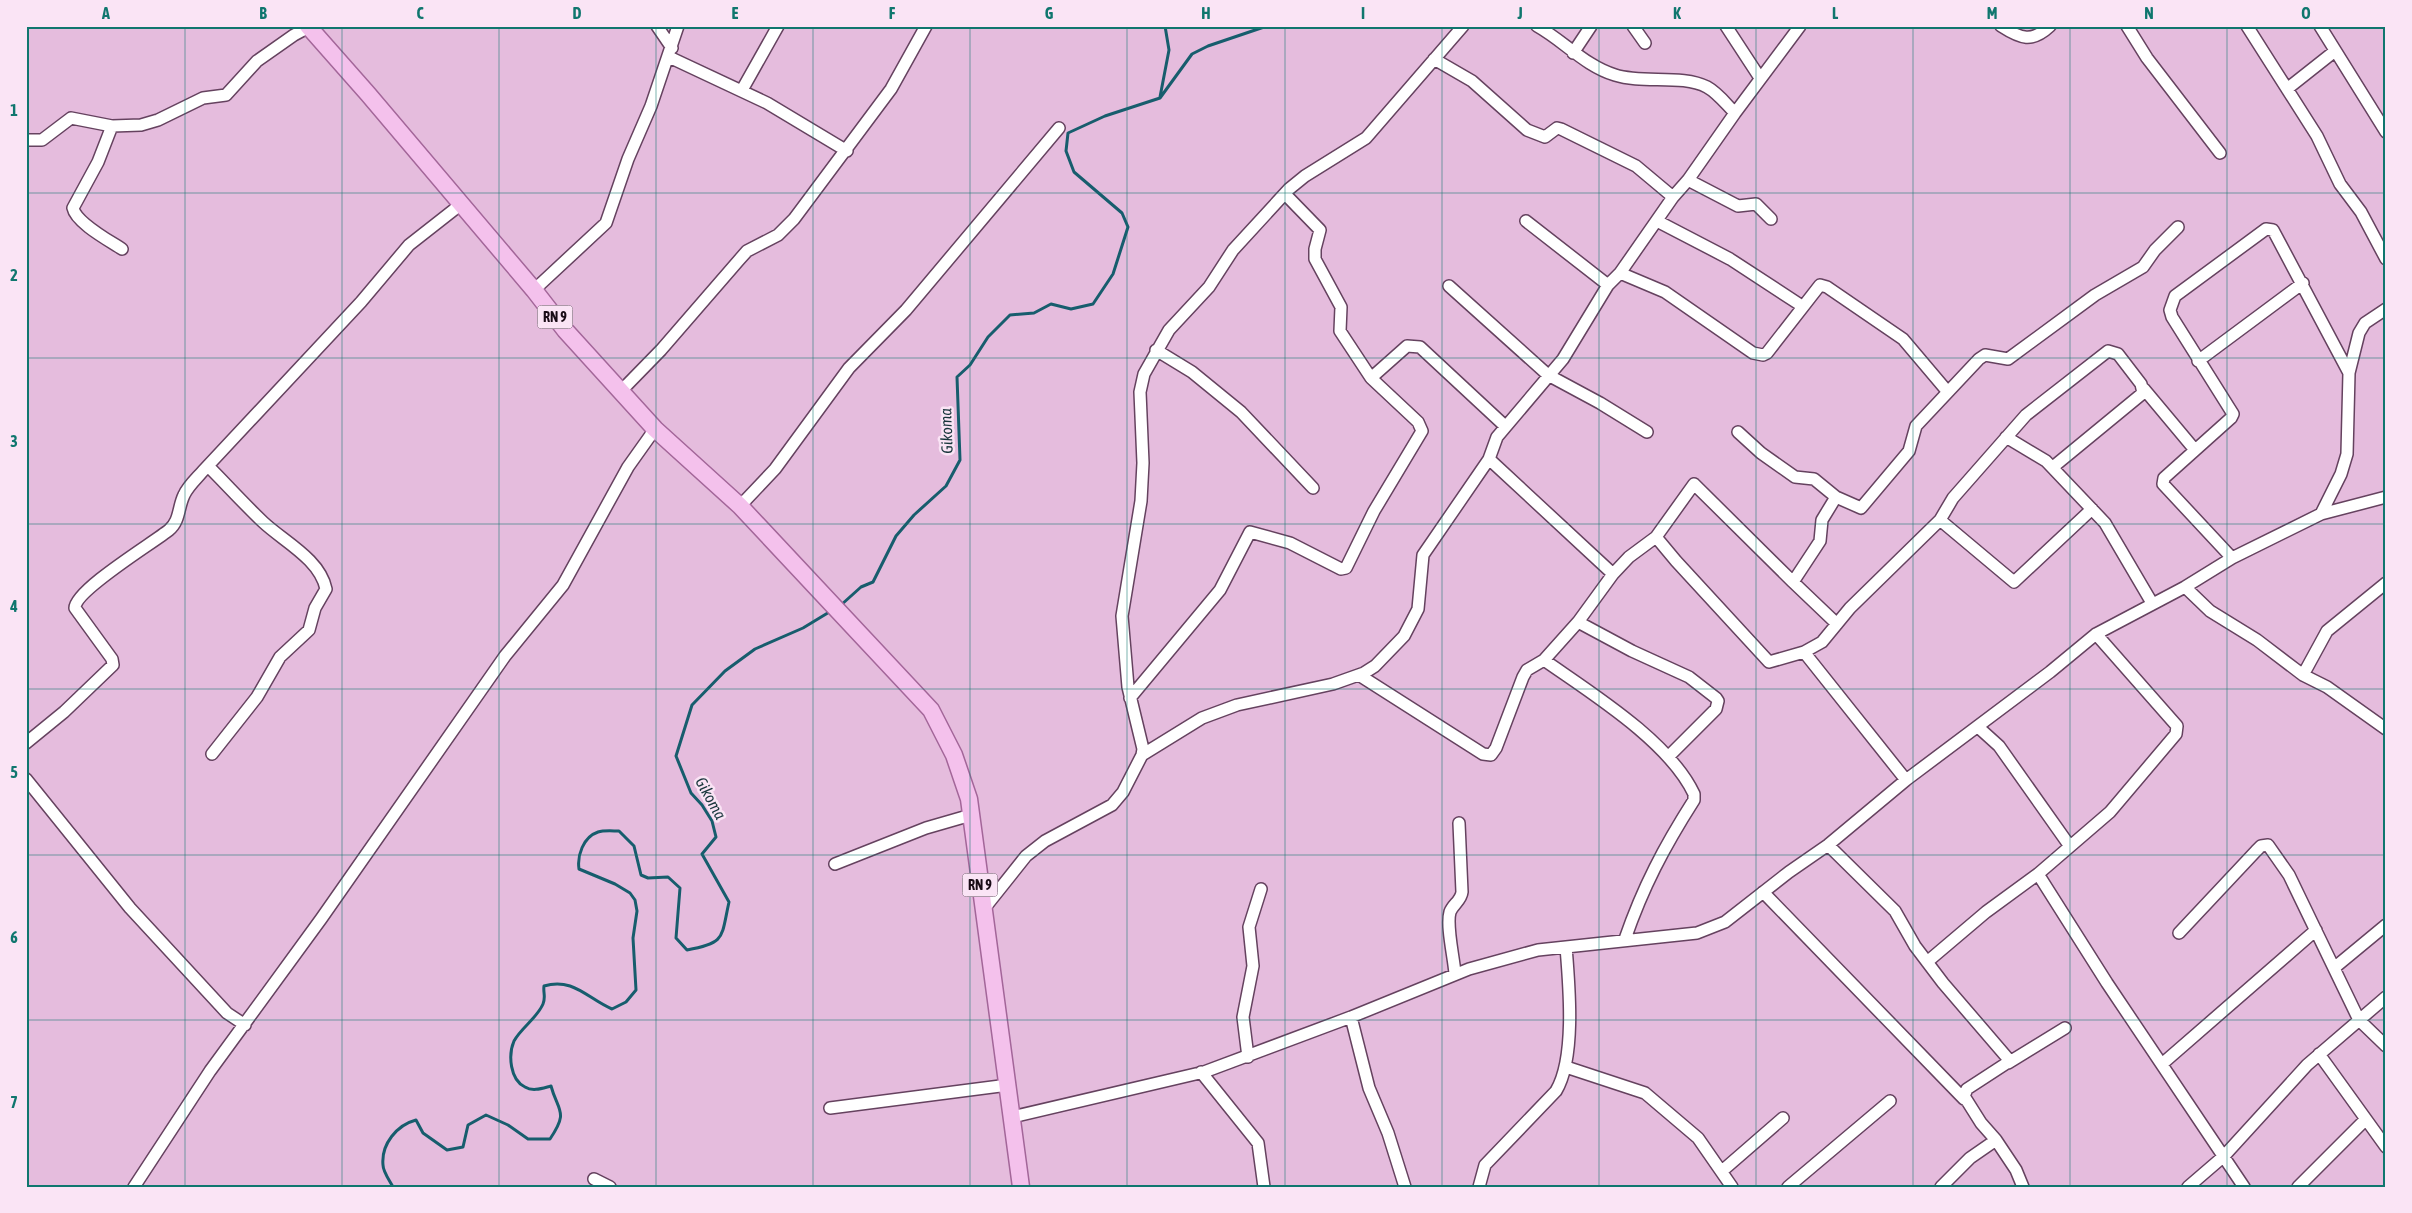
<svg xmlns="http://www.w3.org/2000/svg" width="2412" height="1213" viewBox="0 0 2412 1213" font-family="'Asap Condensed',sans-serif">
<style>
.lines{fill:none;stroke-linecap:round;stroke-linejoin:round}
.stream{stroke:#175d6d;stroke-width:3}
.street-casing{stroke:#65425f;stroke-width:14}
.primary-casing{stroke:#a36699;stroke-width:19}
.street{stroke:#fff;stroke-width:11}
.primary{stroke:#f4c1ec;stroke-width:16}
.grid{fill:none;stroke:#0f766e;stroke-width:1;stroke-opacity:0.55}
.labels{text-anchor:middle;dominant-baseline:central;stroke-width:5;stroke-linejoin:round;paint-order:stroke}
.shield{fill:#fae4f5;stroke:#5c4c59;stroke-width:1}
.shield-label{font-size:14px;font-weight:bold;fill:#190b16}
.water-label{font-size:16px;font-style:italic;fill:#19363c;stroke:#fae4f5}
.neatline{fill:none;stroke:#0f766e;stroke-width:2}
.grid-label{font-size:16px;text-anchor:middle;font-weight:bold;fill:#0f766e}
</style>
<rect width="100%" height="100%" fill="#e5bcdd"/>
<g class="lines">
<!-- stream -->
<path class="stream" d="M 1160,97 L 1169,50 L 1165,26
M 841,605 L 861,587 L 873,582 L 896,536 L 914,515 L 946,486 L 960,460 L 957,377 L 970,365 L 988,337 L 1010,315 L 1034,313 L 1051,304 L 1071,309 L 1093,304 L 1113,274 L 1128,227 L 1122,213 L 1074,172 L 1066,151 L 1068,133 L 1105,116 L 1160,98 L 1192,54 L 1208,46 L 1267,26
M 393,1187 C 390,1181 383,1172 383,1165 C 381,1144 397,1125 416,1120 L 423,1133 L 447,1150 L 463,1147 L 468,1125 L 486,1115 L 508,1125 L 528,1139 L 550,1139 C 569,1111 558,1112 551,1086 C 543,1088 533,1092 525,1087 C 510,1080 508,1055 514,1041 C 521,1028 537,1018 543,1004 C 546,997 543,993 544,986 C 573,977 588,999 612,1009 L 626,1002 L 636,990 L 633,938 L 637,911 L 635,900 L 630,893 L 615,884 L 579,869 C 577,856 583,837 598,832 C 604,830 613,831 619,831 L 634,846 L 641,875 L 648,878 L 668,877 L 680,888 L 676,938 L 687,950 C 726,943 721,938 729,902 L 702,854 L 716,837 L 712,821 L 702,805 L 691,793 L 676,756 L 692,705 L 725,671 L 755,649 L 803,628 L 831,611"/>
<defs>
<path id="street" d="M 657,26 L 672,48
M 1537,26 C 1564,41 1585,66 1615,75 C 1643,84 1682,74 1707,87 C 1718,93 1726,104 1735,113
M 1633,26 L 1645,43
M 1726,26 L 1760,78
M 2001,26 C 2021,39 2032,43 2050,26
M 2127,26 L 2147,58 L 2220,153
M 2247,26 L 2317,136 L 2340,184 L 2361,212 L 2386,259
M 2320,26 L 2386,132
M 1573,53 L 1591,26
M 669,57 L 767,103 L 847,151
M 1434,59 L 1472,81 L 1527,130 L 1545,137 L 1557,128 L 1561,129 L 1636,166 L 1673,197
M 2287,89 L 2335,51
M 742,90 L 778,26
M 112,126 L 98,162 L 73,208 C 76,223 110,241 122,249
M 26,140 L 42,140 L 71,118 L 112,126 L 141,125 L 158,120 L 203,98 L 226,95 L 257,61 L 294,35 L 309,27
M 1688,180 L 1738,206 L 1756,204 L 1771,219
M 1285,194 L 1320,230 L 1315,249 L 1315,259 L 1341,307 L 1340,331 L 1371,378
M 1526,221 L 1608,285
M 1657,221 L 1730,259 L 1802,306
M 1620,273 L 1665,292 L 1753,353 L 1763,355 L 1767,353 L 1820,285 L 1827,287 L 1903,339 L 1947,391
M 1449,286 L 1548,375 L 1600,403 L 1647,432
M 534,290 L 606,223 L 628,159 L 651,106 L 678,26
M 1156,350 L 1192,372 L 1241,412 L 1313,488
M 2198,361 L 2303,283
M 2144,389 L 2195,450
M 621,391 L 661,350 L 739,260 L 747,251 L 778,235 L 794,219 L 891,89 L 926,26
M 1738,432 L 1761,453 L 1795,477 L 1814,479 L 1836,497
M 2006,437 L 2046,461 L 2105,523 L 2152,603
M 1489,459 L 1613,574 L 1629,557 L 1656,537 L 1676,561 L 1769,662 L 1804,652
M 208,466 C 226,484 244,504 263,522 C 283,541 320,559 326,589 L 315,608 L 309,630 L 280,657 L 257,697 L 212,754
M 740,506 L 775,469 L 849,368 L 906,310 L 1059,128
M 2321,514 L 2386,497
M 1940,520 L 2014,582 L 2092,509
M 1656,537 L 1694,484 L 1793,582
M 2232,558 L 2163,484 L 2164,478 L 2231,418 L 2233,414 L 2172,317 L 2170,310 L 2175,296 L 2266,229 L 2273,230 L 2349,373
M 2185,587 L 2210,611 L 2257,640 L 2303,675 L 2327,687 L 2386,729
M 1578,622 L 1613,574
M 1837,624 L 1793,582 L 1820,541 L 1822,520 L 1836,497 L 1861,508 L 1909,451 L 1916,426 L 1979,359 L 1985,355 L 2008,359 L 2095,295 L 2143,267 L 2155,250 L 2178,227
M 1544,660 C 1591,693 1669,741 1694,794 L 1694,800 C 1664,847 1643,887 1625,939
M 1359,675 L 1483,754 L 1491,755 L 1496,748 L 1523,677 L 1527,670 L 1544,660 L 1578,622 L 1632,651 L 1689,677 L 1716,698 L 1718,701 L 1716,709 L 1668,757
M 2303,675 L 2327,631 L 2386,583
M 1130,698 L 1220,590 L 1250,532 L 1290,543 L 1341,569 L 1346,568 L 1374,511 L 1422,431 L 1418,422 L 1371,378 L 1407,346 L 1420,347 L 1505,426
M 1978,727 L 1999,746 L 2069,845
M 26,743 L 64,712 L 113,665 L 112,659 L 75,608 C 75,590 153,543 169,530 C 180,521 178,507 184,495 C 188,486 197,478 203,471 L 361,302 L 409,245 L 460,205
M 1142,755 L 1202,718 L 1237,705 L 1333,684 L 1364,673 L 1375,666 L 1404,636 L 1418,609 L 1423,555 L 1489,459 L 1497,437 L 1563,359 L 1608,285 L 1620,273 L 1673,197 L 1688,180 L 1735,113 L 1800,26
M 26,779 L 130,908 L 227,1013 L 245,1025
M 1906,780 L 1804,652 L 1822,642 L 1850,608 L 1940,520 L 1953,498 L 2026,415 L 2108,351 L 2118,354 L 2141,384 L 2143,393 L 2053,467
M 1828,845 L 1895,911 L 1915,946 L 1943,983 L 2010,1061 L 1967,1089 L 1964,1096 L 1981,1123 L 1996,1140 L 1970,1158 L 1941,1187
M 835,864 L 926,828 L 971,815
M 2038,874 L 2107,983 L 2244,1187
M 1763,892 L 1964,1099
M 983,910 L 1026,856 L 1045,841 L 1112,805 L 1123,792 L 1142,755 L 1143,749 L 1128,687 L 1122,616 L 1141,501 L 1143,463 L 1140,392 L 1144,374 L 1169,330 L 1209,287 L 1233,250 L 1289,189 L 1305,176 L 1366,138 L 1463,26
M 2179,933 L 2256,851 L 2261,846 L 2268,845 L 2289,875 L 2359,1020 L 2386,1046
M 1927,962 L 1986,912 L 2038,874 L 2110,812 L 2176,734 L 2177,726 L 2096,634
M 2334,968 L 2386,925
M 1455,974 C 1454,958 1446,926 1450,912 C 1453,904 1461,901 1462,892 L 1459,823
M 1351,1017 L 1369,1088 L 1388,1133 L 1405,1187
M 2319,1054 L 2386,1147
M 1248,1057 L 1243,1017 L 1253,966 L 1249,927 L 1261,889
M 2008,1063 L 2065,1028
M 2162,1064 L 2316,930
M 1566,1067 L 1645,1093 L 1698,1138 L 1732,1187
M 1201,1072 L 1258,1143 L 1264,1187
M 830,1108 L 1008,1085
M 1012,1117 L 1204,1072 L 1351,1017 L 1469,969 L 1538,950 L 1697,933 L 1725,922 L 1789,872 L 1828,845 L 1906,780 L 2050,672 L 2096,634 L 2185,587 L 2232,558 L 2321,514 L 2341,474 L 2347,454 L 2349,373 L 2359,333 L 2365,323 L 2386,309
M 1996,1140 L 2016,1170 L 2023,1187
M 1722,1171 L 1783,1118
M 594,1179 L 610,1187
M 134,1187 L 210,1071 L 321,919 L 505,656 L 563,585 L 628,467 L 655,429
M 1479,1187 L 1485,1165 L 1556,1091 C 1576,1058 1569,984 1566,947
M 1788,1187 L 1890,1101
M 2188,1187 L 2224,1156 L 2307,1065 L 2386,997
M 2298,1187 L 2365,1120"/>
<path id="primary" d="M 308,26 L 368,94 L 534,290 L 565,330 L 655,429 L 740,506 L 931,710 L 954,755 L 969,799 L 1021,1187"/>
</defs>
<!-- street casing -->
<use href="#street" class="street-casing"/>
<!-- primary casing -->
<use href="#primary" class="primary-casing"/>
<!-- street -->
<use href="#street" class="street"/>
<!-- primary -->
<use href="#primary" class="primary"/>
</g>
<!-- grid -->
<path class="grid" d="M 185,26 L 185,1187M 342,26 L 342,1187M 499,26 L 499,1187M 656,26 L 656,1187M 813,26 L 813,1187M 970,26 L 970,1187M 1127,26 L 1127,1187M 1285,26 L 1285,1187M 1442,26 L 1442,1187M 1599,26 L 1599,1187M 1756,26 L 1756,1187M 1913,26 L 1913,1187M 2070,26 L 2070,1187M 2227,26 L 2227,1187M 26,193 L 2386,193M 26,358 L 2386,358M 26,524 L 2386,524M 26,689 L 2386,689M 26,855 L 2386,855M 26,1020 L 2386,1020"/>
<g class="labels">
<!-- shield labels -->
<g class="shield">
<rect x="537.5" y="305.5" width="35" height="23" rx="4"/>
<rect x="962.5" y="873.5" width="35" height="23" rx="4"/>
</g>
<g class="shield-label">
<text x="555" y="317">RN 9</text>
<text x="980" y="885">RN 9</text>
</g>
<!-- water labels -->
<g class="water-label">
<text transform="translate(946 431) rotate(-92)">Gikoma</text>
<text transform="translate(711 798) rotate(61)">Gikoma</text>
</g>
</g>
<!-- border -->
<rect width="2412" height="1213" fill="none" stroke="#fae4f5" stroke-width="55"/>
<rect x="28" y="28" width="2356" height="1158" class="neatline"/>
<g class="grid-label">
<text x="106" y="19">A</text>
<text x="263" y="19">B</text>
<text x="420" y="19">C</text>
<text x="577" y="19">D</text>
<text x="735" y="19">E</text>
<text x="892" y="19">F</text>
<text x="1049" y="19">G</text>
<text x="1206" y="19">H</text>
<text x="1363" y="19">I</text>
<text x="1520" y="19">J</text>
<text x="1677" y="19">K</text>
<text x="1835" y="19">L</text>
<text x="1992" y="19">M</text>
<text x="2149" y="19">N</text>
<text x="2306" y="19">O</text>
<text x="14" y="116">1</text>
<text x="14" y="281">2</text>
<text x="14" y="447">3</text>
<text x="14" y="612">4</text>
<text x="14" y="778">5</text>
<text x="14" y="943">6</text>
<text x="14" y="1108">7</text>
</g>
</svg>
